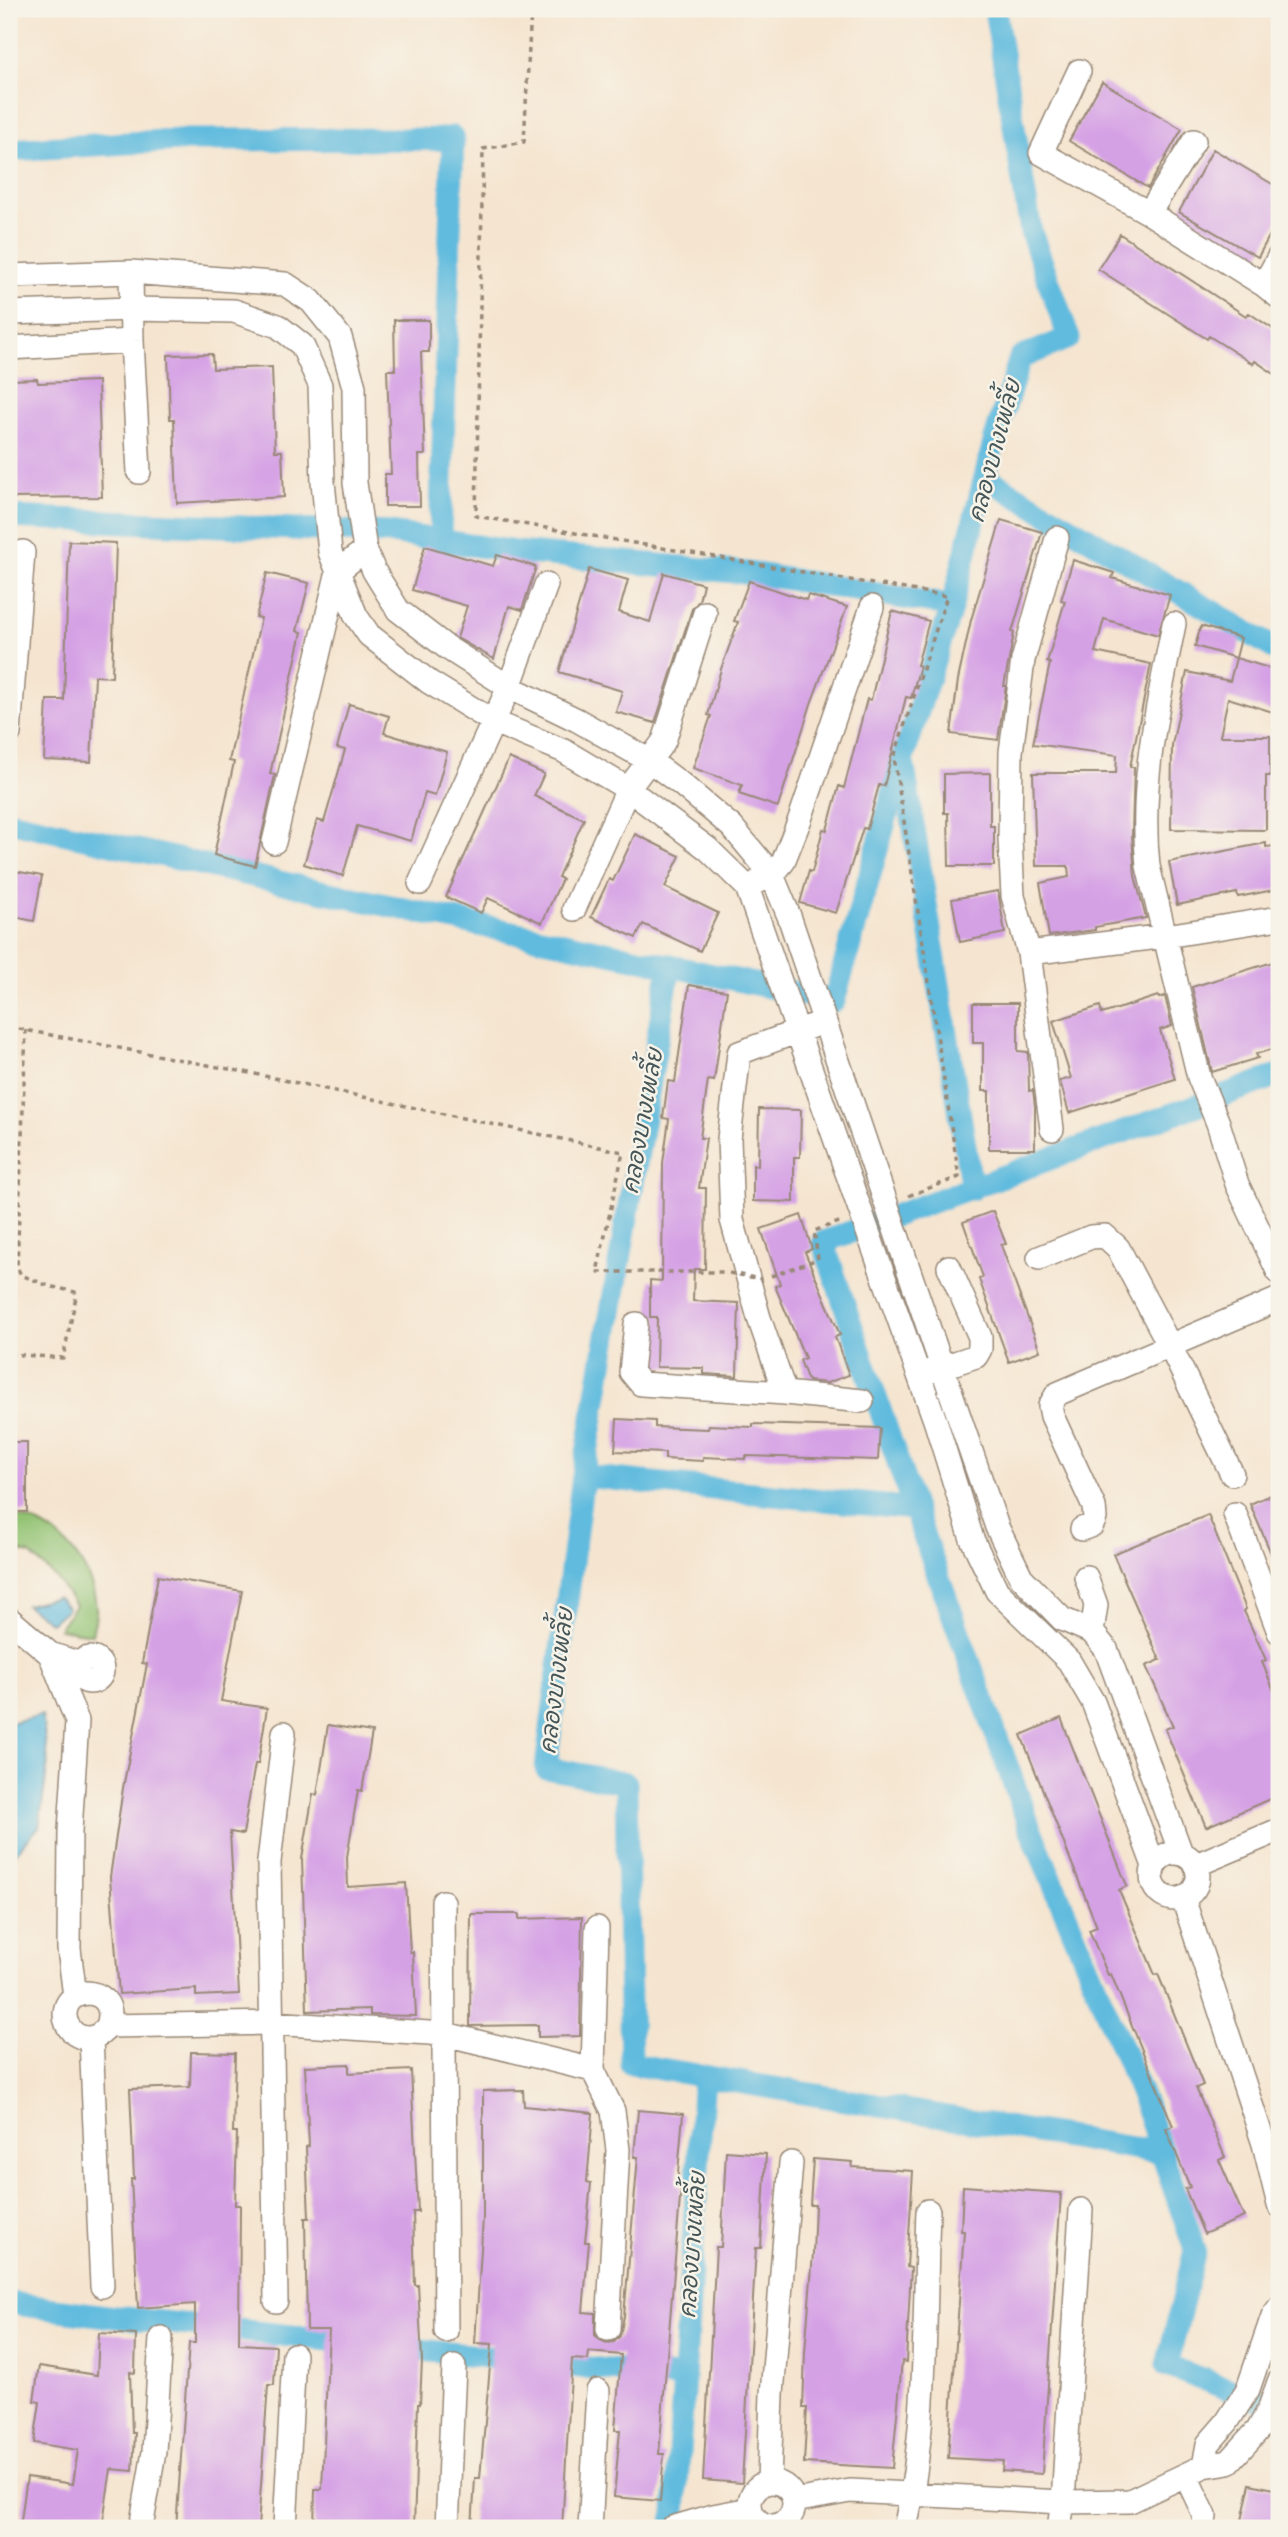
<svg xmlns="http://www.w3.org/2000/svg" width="1288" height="2537" viewBox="0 0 1288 2537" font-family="'Architects Daughter','Playpen Sans Thai',sans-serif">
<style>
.green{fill:#93c373;stroke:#677648;stroke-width:2}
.water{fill:#60bbde;stroke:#4e727e;stroke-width:2}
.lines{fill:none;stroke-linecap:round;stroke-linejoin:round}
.canal{stroke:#60bbde;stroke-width:23}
.building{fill:#d5a1e5}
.minor-casing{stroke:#988877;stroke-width:26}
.path{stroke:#988877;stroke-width:3.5;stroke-dasharray:5 5;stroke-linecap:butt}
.minor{stroke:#fff;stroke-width:23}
.minor-bridge-casing{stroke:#988877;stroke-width:26;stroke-linecap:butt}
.path-bridge{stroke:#988877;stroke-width:3.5;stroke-dasharray:5 5;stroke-linecap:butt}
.minor-bridge{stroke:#fff;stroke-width:23}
.labels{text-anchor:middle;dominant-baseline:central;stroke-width:5;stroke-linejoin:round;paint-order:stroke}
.water-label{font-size:23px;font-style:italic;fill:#465658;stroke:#f7f3e8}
</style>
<rect width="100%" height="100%" fill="#f7f3e8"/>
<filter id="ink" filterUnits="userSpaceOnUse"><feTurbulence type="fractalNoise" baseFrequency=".0143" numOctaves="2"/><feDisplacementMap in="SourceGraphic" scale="14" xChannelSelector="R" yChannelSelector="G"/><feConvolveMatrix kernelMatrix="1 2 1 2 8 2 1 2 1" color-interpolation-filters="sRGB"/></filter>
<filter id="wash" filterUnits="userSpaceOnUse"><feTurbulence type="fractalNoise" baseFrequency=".00686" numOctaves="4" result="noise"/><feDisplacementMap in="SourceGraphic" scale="28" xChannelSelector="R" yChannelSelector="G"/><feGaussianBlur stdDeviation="1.57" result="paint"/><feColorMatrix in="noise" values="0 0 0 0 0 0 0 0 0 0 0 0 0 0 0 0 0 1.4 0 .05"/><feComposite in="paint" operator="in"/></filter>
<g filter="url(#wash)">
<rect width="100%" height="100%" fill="#f5e5d0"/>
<!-- green -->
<path class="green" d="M 9,1516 C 54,1519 92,1562 96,1607 C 97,1615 94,1625 92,1634 L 59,1629 L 75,1605 L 56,1578 L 30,1554 L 9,1548 Z"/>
<!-- water -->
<path class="water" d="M 57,1597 L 68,1608 L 51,1623 L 26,1605 Z
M 42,1715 L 48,1762 L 39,1827 L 10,1859 L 9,1723 Z"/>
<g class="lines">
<!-- canal -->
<path class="canal" d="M 9,150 L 181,140 L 443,139 L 453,137 L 440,540
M 985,477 L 1279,651
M 9,517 L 391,533 L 517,552 L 757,574 L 952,606
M 904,768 L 972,1189
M 9,821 L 297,886 L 834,1001 L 903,758 L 952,606 L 994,442 L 1020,358 L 1069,338 L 1031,232 L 995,9
M 670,965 L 583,1476 L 546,1768 L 626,1783 L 631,2064 L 1162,2153
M 1279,1075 L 823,1242 L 914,1509 L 1028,1823 L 1145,2104 L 1195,2250 L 1167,2366 L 1279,2408
M 583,1476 L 914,1509
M 9,2303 L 106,2316 L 357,2343
M 392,2347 L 684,2378
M 674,2528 L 704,2076"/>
</g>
<g id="blocks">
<!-- building -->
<path class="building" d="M 1102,82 L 1182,129 L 1148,188 L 1069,141 Z
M 1213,149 L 1279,188 L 1279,218 L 1258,257 L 1179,212 Z
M 1120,234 L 1246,316 L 1249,313 L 1279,333 L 1279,377 L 1255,361 L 1253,364 L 1209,336 L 1207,339 L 1098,269 Z
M 394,320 L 429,320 L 429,352 L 421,352 L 425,455 L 419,455 L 420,506 L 385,506 L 385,474 L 391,474 L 387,370 L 395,370 Z
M 212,354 L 213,369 L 272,367 L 275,451 L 282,451 L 284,497 L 177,503 L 174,419 L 170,419 L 168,355 Z
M 37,379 L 38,383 L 98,381 L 102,497 L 9,498 L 9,380 Z
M 1001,520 L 1042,532 L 1012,632 L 1014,633 L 1004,686 L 1006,686 L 998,740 L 951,734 L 958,680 L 971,620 Z
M 69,541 L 116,543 L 112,677 L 95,676 L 91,762 L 44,760 L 47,700 L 64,700 Z
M 425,546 L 493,566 L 497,555 L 536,567 L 522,610 L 509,606 L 494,659 L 457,638 L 467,606 L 412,590 Z
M 1073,560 L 1114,573 L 1112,578 L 1170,595 L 1158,635 L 1104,619 L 1095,652 L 1151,664 L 1130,767 L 1134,767 L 1132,835 L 1135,876 L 1146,918 L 1095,927 L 1095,930 L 1049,936 L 1040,883 L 1069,877 L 1068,866 L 1036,866 L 1033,773 L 1116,773 L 1117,755 L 1033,744 L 1050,663 L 1047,662 L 1065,601 L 1061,600 Z
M 589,569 L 628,580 L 619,612 L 650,622 L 664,573 L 703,584 L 699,601 L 692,609 L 655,723 L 616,712 L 622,691 L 559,672 Z
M 267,573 L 309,583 L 297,631 L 302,632 L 270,774 L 275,775 L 255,866 L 214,855 L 234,762 L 229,761 L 261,618 L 256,617 Z
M 749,581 L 806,600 L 808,595 L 847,607 L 811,704 L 778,807 L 739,794 L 742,785 L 693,768 L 711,716 L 708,715 L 721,669 L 738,622 L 734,621 Z
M 892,611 L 929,621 L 917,665 L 920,666 L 911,698 L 906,697 L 884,786 L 879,785 L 867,829 L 863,828 L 836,913 L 800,903 L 809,871 L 812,872 L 823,829 L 827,830 L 839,786 L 844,788 L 867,699 L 871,700 Z
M 1201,626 L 1241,638 L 1236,658 L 1195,646 Z
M 1236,658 L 1279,671 L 1279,702 L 1276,713 L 1228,698 L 1220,736 L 1270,736 L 1270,776 L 1266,776 L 1266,830 L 1171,829 L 1172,745 L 1187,672 L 1230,681 Z
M 349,704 L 389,716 L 384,733 L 447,752 L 435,796 L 425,793 L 411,841 L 357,826 L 343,876 L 304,864 L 317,820 L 324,822 L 345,750 L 337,748 Z
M 509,758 L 544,774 L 534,796 L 584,819 L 558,877 L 562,879 L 542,923 L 488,898 L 481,913 L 446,897 Z
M 990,773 L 990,826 L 994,826 L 994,866 L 949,866 L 948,813 L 944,813 L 944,774 Z
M 635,834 L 680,856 L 665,887 L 718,913 L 700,951 L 643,924 L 636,938 L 591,917 L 609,879 L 613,881 Z
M 1266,843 L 1266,847 L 1275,846 L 1279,866 L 1279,889 L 1238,897 L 1237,893 L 1177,905 L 1169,862 Z
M 9,870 L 42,876 L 34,921 L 9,916 Z
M 998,891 L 1005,933 L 960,942 L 952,899 Z
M 1279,960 L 1279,1047 L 1256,1054 L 1258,1058 L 1212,1072 L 1192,987 Z
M 689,985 L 727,991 L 714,1081 L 708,1080 L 700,1138 L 706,1138 L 699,1188 L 706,1188 L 705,1269 L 694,1269 L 693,1301 L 739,1303 L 737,1376 L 704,1374 L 704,1368 L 656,1367 L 657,1317 L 650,1317 L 650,1280 L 662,1281 L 663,1163 L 669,1119 L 663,1118 L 668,1081 L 675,1082 Z
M 1158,996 L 1159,998 L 1165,996 L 1172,1026 L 1160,1030 L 1175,1079 L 1069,1113 L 1060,1081 L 1071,1078 L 1053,1021 L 1100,1006 L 1102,1014 Z
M 973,1003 L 1018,1003 L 1018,1051 L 1028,1052 L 1029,1091 L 1033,1090 L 1035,1107 L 1035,1149 L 989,1149 L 989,1091 L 983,1091 L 983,1043 L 973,1043 Z
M 759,1109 L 801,1110 L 800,1157 L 794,1157 L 794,1202 L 753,1201 L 753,1165 L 758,1166 Z
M 993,1211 L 1006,1244 L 1001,1245 L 1040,1351 L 1009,1362 L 979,1279 L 983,1277 L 963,1222 Z
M 801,1215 L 812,1249 L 805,1252 L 840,1335 L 835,1337 L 849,1375 L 827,1383 L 808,1381 L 800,1360 L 805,1358 L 775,1286 L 780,1284 L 761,1229 Z
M 617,1419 L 655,1421 L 655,1427 L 708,1429 L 709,1425 L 753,1427 L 753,1424 L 880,1428 L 878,1460 L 745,1456 L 745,1459 L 703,1457 L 703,1461 L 665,1459 L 665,1453 L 615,1451 Z
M 9,1442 L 27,1442 L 27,1512 L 9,1512 Z
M 1279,1491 L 1279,1572 L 1250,1504 Z
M 1208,1515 L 1246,1609 L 1244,1611 L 1266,1660 L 1262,1662 L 1279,1703 L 1279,1795 L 1206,1827 L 1165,1729 L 1173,1726 L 1146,1666 L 1160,1660 L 1113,1554 Z
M 158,1576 L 242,1591 L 221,1701 L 267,1708 L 258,1764 L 255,1764 L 243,1834 L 230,1832 L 239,1994 L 196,1996 L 196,1989 L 119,1994 L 110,1877 L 123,1788 L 147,1664 L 142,1663 Z
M 1061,1718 L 1127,1886 L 1119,1890 L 1155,1975 L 1158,1974 L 1203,2085 L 1196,2088 L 1225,2157 L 1219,2160 L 1244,2217 L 1204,2234 L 1185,2189 L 1190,2187 L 1166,2129 L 1173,2126 L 1111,1974 L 1108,1975 L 1089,1930 L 1097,1927 L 1021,1735 Z
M 328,1725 L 372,1732 L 362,1791 L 358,1790 L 347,1857 L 348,1887 L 406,1883 L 410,1952 L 413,1952 L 416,2016 L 370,2015 L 370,2009 L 307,2011 L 302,1859 L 313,1794 L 317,1795 Z
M 471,1914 L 519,1914 L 519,1919 L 582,1917 L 580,2036 L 538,2037 L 538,2025 L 470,2026 Z
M 191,2052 L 235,2053 L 233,2132 L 237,2132 L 235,2205 L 240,2205 L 239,2344 L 276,2346 L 274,2385 L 268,2385 L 258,2528 L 176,2528 L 189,2343 L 195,2343 L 195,2304 L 138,2308 L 131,2179 L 134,2179 L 130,2089 L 190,2087 Z
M 349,2064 L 349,2073 L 411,2070 L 418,2212 L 413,2212 L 415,2285 L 418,2285 L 422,2360 L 420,2404 L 418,2404 L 414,2528 L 314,2528 L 315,2489 L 322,2489 L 329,2330 L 307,2330 L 305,2218 L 309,2218 L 306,2147 L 309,2146 L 305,2066 Z
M 523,2090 L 524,2106 L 593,2113 L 587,2182 L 591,2183 L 585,2242 L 589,2242 L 583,2312 L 595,2313 L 595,2335 L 600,2340 L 607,2343 L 614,2342 L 620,2336 L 624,2316 L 638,2157 L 634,2157 L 638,2110 L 683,2114 L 677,2185 L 681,2186 L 659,2454 L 664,2454 L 660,2501 L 614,2497 L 620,2430 L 615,2430 L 621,2355 L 589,2352 L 588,2360 L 572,2359 L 562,2528 L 472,2528 L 475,2478 L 480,2478 L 492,2344 L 475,2343 L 483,2218 L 483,2091 Z
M 726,2151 L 766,2154 L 761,2248 L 756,2248 L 742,2483 L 703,2480 L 716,2247 L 721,2247 Z
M 813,2159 L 853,2162 L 852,2167 L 913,2171 L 907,2267 L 911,2268 L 906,2362 L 902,2361 L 892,2468 L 804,2463 L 807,2408 L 803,2408 L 805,2352 L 813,2254 L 815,2205 L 810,2205 Z
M 963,2186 L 1061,2193 L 1042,2474 L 1002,2471 L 1003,2461 L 948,2458 L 964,2231 L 961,2231 Z
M 99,2333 L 136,2335 L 135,2373 L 130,2372 L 132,2433 L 135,2433 L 133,2471 L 111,2469 L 102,2528 L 20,2528 L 27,2477 L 73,2484 L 78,2450 L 34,2443 L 40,2402 L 34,2401 L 39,2366 L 97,2375 Z
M 1250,2484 L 1279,2490 L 1279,2528 L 1257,2528 L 1241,2525 Z"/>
</g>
</g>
<g filter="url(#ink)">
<use href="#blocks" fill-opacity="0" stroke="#988877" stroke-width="2"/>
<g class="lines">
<defs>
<path id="minor" d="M 1079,71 L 1041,153 L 1149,213 L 1264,285 L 1279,297
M 1149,213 L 1194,141
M 131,272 L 132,341 L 139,472
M 9,276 L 131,272 L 285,284 L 311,301 L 340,337 L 354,387 L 355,483 L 365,550 L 374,571 L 398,610 L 446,647 L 509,687 L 577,720 L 650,761 L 681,784 L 732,827 L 772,875 L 789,916 L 870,1156
M 1264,285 L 1279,257
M 9,313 L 132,309 L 234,311 L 278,326 L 302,345 L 320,385 L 323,482 L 330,552 L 356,616 L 369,635 L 429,682 L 494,722 L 564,751 L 628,789 L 708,849 L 747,887 L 845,1167
M 9,348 L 132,341
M 1174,624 C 1158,705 1139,783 1148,866 L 1199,1077 L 1218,1123 L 1237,1184 L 1279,1273
M 9,733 L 23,552
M 274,842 L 338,571 L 365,550
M 759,881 L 772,875 L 783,862 L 800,819 L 872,607
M 420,883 L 509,687 L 546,585
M 574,909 L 628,789 L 664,741 L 705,613
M 1029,953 L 1166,936 L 1279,918
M 1052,1129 L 1029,953 L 1013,896 L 1010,839 L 1011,752 L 1023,660 L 1057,538
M 1039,1258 L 1091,1237 L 1105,1236 L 1118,1248 L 1170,1346 L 1232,1474
M 905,1259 L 997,1527 L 1021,1577 L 1062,1619 L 1092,1632 L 1106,1649 L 1181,1853
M 881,1269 L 936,1423 L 972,1539 L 997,1591 L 1069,1661 L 1093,1702 L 1154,1866
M 636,1324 L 631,1372 L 641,1384 L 785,1393 L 862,1401
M 928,1372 L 976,1356 L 980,1349 L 980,1337 L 949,1267
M 785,1393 L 759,1318 L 732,1220 L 729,1139 L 739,1053 L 812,1026
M 1235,1514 L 1279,1632
M 1082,1529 L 1092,1525 L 1095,1518 L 1094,1507 L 1052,1416 L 1050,1406 L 1057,1394 L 1279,1299
M 1086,1577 L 1096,1605 L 1092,1632
M 9,1619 L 50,1654 L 80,1664
M 50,1654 L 77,1721 L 70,1831 L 69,1949 L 75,1996
M78 1670a12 12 0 1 1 24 0a12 12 0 1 1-24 0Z
M1152 1876a23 23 0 1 1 46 0a23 23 0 1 1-46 0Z
M 1196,1865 L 1279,1830
M 1183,1898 L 1264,2144 L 1279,2205
M 443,1902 L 446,2331
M 597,1928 L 593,2070 L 613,2111 L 618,2150 L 608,2329
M 108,2026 C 121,1987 65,1982 65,2015 C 65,2023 69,2029 75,2034 C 87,2042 100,2037 108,2026 L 271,2023 L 445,2034 L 593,2070
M 91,2038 L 102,2286
M 276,2301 L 269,1862 L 284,1733
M 1204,2466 L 1208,2444 L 1227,2422 L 1248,2389 L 1273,2316 L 1279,2308
M 1186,2476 L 1205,2516 L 1203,2528
M750 2504a22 22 0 1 1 44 0a22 22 0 1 1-44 0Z
M 769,2482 L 772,2394 L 791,2163
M 794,2501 L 850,2491 L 1063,2502 L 1130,2501 L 1204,2466 L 1229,2462 L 1258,2430 L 1269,2410 L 1279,2382
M 141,2528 L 154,2452 L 161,2338
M 285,2528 L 294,2355
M 447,2528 L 454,2367
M 590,2528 L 598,2391
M 672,2528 L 713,2516 L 750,2509
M 905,2528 C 928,2428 924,2314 928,2211
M 1059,2528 L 1063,2502 L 1081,2210"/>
</defs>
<!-- minor casing -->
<use href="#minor" class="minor-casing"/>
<!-- path -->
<path class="path" d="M 531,9 L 524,142 L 483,149 L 476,516 L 873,584
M 881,585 L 947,596 L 894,757 L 959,1177 L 908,1196
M 9,1027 L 255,1074 L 623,1152 L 597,1272 L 725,1272
M 771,1276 L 818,1259 L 814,1231 L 842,1221
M 9,1354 L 63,1358 L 76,1297 L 75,1292 L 49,1286 L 21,1275 L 17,1267 L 26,1030"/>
<!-- minor -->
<use href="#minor" class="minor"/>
<defs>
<path id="minor-bridge" d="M 870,1156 L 905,1259
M 845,1167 L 881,1269"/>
</defs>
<!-- minor-bridge casing -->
<use href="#minor-bridge" class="minor-bridge-casing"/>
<!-- path-bridge -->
<path class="path-bridge" d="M 729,1273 L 761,1279"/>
<!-- minor-bridge -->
<use href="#minor-bridge" class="minor-bridge"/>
</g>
</g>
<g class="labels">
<!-- water labels -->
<g class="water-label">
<text transform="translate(995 451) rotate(-75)">คลองบางเพลี้ย</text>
<text transform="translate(643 1121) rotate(-80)">คลองบางเพลี้ย</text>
<text transform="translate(557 1681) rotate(-83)">คลองบางเพลี้ย</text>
<text transform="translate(693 2245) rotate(-86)">คลองบางเพลี้ย</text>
</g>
</g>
<!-- margin -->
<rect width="1288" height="2537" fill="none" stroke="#f7f3e8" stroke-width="35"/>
</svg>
